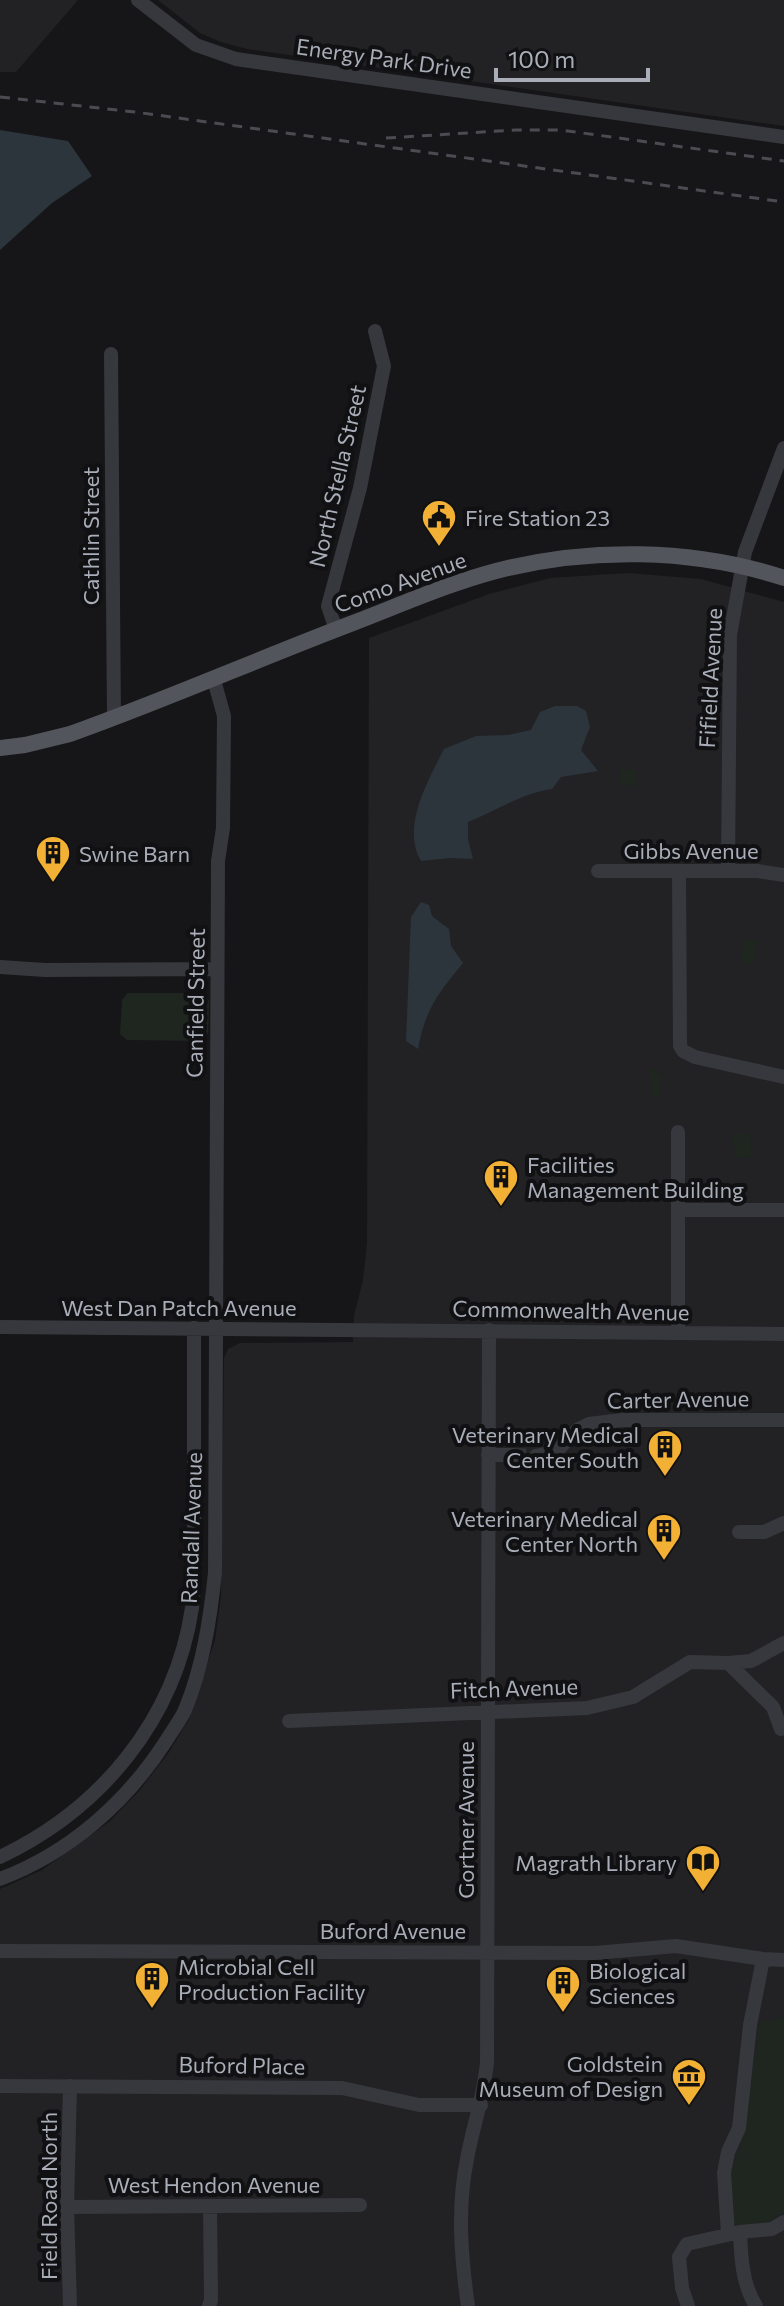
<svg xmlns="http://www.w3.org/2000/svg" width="784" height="2306" viewBox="0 0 784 2306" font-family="Commissioner,sans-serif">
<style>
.built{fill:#222225}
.green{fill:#1e261f}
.water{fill:#2c353c}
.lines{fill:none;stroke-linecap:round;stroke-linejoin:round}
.minor-tunnel{stroke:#333438;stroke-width:14;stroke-dasharray:14 7;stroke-linecap:butt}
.minor{stroke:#37383d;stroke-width:14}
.major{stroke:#53555c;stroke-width:16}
.rail{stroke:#4a4c52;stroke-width:3;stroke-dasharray:10 8;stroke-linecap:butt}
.labels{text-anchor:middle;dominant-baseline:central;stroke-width:8;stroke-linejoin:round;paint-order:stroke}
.street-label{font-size:22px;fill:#a8adb8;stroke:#111113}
.poi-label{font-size:22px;fill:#a8adb8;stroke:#111113;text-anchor:start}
</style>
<rect width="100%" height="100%" fill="#161618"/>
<!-- built -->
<path class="built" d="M 0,0 L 78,0 L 16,72 L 0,72 Z
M 158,0 L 784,0 L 784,126 L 247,49 L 221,42 L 200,33 Z
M 628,573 L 701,579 L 784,602 L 784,2306 L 0,2306 L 0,1889 L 42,1870 L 110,1821 L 140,1790 L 169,1752 L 189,1719 L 215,1640 L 221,1596 L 224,1358 L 228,1349 L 240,1343 L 353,1342 L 354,1316 L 363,1280 L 367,1243 L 369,638 L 489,594 L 550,578 Z"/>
<!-- green -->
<path class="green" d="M 620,770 L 636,770 L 636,786 L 620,785 Z
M 744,939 L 757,941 L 754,964 L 740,962 Z
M 127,993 L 205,993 L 209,1001 L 208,1034 L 201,1041 L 127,1040 L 120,1034 L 122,1000 Z
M 654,1069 L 663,1079 L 659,1084 L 662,1096 L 653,1100 L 649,1070 Z
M 739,1133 L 750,1134 L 752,1157 L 736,1158 L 732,1135 Z
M 784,2017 L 784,2212 L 767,2222 L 734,2226 L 730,2175 L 743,2138 L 759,2023 Z"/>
<!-- water -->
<path class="water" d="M 0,130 L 68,141 L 92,176 L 52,203 L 0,250 Z
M 555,706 L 577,706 L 586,711 L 590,727 L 581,750 L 598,771 L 561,777 L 552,789 C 522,793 496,811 468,822 L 468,839 L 473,859 L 450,858 L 421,861 C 401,827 428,781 444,749 L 476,736 L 508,735 L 531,730 L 540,712 Z
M 421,902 L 429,905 L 432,916 L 449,929 L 451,946 L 463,963 C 437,995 426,1008 418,1049 L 406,1041 L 411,917 Z"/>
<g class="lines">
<!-- minor-tunnel -->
<path class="minor-tunnel" d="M 512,1455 L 536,1456"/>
<!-- minor -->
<path class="minor" d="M 138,0 L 196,45 L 236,59 L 784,137
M 111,354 L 114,718
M 336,630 L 328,606 L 360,488 L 384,366 L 375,331
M 598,871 L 757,871 L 784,875
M 679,871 L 680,1046 L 683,1051 L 695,1057 L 784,1077
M 728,871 L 730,635 L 745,552 L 784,448
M 0,967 L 45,970 L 217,969
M 679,1210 L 784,1210
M 0,1327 L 784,1334
M 678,1333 L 678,1132
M 488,1455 L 512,1455
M 536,1456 L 557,1451 L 577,1430 L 589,1424 L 622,1420 L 784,1420
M 739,1532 L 764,1532 L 784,1523
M 728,1663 L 751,1661 L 784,1643
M 289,1721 L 587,1708 L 633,1697 L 690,1662 L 728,1663 L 773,1707 L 781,1729
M 0,1857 C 101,1809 175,1720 192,1608 C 196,1574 194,1539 194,1504 C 194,1446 194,1387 194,1328
M 0,1879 C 69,1853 126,1803 166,1741 C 172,1731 180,1721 185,1710 C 203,1666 210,1620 215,1573 L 218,861 L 223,828 L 224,716 L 214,680
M 0,1951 L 595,1953 L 676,1946 L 763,1959 L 784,1960
M 0,2086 L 342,2088 L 419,2105 L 481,2105
M 70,2086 L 67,2207 L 70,2306
M 67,2207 L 360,2205
M 740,2232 L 772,2229 L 784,2222
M 728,2234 L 724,2173 L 728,2152 L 739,2128 L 750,2025 L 763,1959
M 209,2306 L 211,2300 L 210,2206
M 468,2306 C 461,2257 457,2208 467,2159 C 473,2126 484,2096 487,2062 L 489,1330
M 688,2306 L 682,2288 L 679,2257 L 687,2244 L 740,2232 C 741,2257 742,2284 756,2306"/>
<!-- major -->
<path class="major" d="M 0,748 L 25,745 L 70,734 C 165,700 258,659 353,623 C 400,605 447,584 496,571 C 588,547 693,548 784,578"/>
<!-- rail -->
<path class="rail" d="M 0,97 L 135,112 L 784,202
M 386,138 L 516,130 L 561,130 L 784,161"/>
</g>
<!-- icons -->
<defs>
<symbol id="civic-pin" viewBox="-11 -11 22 30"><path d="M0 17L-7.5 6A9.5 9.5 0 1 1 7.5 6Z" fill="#f2b134" stroke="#111113"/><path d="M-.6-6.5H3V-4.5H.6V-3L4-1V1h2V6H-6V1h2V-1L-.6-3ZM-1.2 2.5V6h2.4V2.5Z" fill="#111"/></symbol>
<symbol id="building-pin" viewBox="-11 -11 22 30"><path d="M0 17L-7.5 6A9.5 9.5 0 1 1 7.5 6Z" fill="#f2b134" stroke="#111113"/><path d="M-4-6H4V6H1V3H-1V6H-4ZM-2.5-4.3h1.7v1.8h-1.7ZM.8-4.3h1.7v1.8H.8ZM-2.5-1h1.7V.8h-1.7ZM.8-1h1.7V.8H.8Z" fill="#111"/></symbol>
<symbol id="library-pin" viewBox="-11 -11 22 30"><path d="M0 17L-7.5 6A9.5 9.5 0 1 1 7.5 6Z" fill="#f2b134" stroke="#111113"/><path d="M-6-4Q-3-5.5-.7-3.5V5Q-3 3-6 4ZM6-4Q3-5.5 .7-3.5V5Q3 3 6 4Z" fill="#111"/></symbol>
<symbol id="museum-pin" viewBox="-11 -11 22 30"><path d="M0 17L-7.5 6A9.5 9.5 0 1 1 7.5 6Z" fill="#f2b134" stroke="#111113"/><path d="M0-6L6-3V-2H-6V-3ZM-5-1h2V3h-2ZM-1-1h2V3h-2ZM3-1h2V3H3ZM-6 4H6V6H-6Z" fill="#111"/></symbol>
</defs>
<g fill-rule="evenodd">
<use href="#civic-pin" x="419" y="497" width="40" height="54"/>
<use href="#building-pin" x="33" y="833" width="40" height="54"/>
<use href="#building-pin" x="481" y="1157" width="40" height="54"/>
<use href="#building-pin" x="645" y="1427" width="40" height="54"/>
<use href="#building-pin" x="644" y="1511" width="40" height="54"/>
<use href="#library-pin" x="683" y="1842" width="40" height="54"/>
<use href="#building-pin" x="132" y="1959" width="40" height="54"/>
<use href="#building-pin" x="543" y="1963" width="40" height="54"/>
<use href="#museum-pin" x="669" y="2056" width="40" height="54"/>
</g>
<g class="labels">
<!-- street labels -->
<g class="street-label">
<text transform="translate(384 58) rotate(8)">Energy Park Drive</text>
<text transform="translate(337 476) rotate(-77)">North Stella Street</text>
<text transform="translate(90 536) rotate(-90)">Cathlin Street</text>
<text transform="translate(400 582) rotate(-20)">Como Avenue</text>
<text transform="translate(710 678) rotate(-87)">Fifield Avenue</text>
<text x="691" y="850">Gibbs Avenue</text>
<text transform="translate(195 1003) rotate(-89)">Canfield Street</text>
<text x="179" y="1307">West Dan Patch Avenue</text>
<text transform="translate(571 1310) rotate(1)">Commonwealth Avenue</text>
<text transform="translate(678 1399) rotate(-1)">Carter Avenue</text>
<text transform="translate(191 1528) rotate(-88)">Randall Avenue</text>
<text transform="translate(514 1688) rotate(-2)">Fitch Avenue</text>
<text transform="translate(465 1820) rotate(-90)">Gortner Avenue</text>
<text x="393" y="1930">Buford Avenue</text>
<text transform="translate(242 2065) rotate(1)">Buford Place</text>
<text x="214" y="2184">West Hendon Avenue</text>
<text transform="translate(48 2196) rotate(-90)">Field Road North</text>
</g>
<!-- poi labels -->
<g class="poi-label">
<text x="465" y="517">Fire Station 23</text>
<text x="79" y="853">Swine Barn</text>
<text x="527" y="1164">Facilities<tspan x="527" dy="25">Management Building</tspan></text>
<text x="639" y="1434" text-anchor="end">Veterinary Medical<tspan x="639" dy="25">Center South</tspan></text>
<text x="638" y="1518" text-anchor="end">Veterinary Medical<tspan x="638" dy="25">Center North</tspan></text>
<text x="677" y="1862" text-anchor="end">Magrath Library</text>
<text x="178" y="1966">Microbial Cell<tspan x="178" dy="25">Production Facility</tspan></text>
<text x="589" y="1970">Biological<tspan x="589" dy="25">Sciences</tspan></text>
<text x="663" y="2063" text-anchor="end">Goldstein<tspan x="663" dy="25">Museum of Design</tspan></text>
</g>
</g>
<!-- scale -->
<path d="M496 68v12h152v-12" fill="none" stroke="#a8adb8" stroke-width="4"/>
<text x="508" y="68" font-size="24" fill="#a8adb8" stroke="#111113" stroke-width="6" paint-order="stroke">100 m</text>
</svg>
